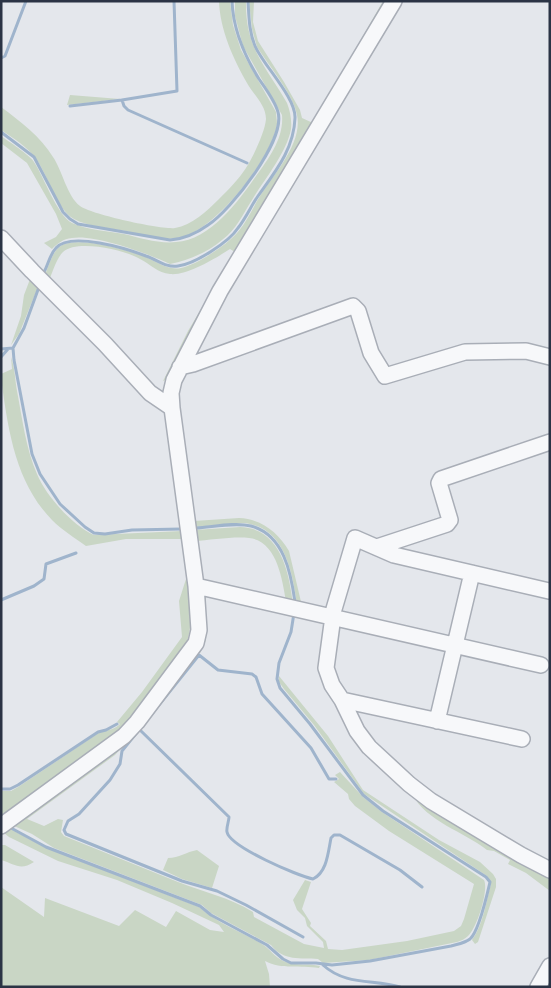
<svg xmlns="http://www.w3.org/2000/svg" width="551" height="988" viewBox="0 0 551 988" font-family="'Noto Sans',sans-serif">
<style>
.green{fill:#c9d6c5}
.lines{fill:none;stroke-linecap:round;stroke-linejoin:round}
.stream{stroke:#9fb4cc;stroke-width:3}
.minor-casing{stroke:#a9aeb7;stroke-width:18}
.minor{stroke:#f7f8fa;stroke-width:15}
</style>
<rect width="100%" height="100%" fill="#e4e7ec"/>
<!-- green -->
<path class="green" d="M 219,1 L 230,1 L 233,25 L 241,50 L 276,112 C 276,116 277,120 277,124 C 272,158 216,229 182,237 C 177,238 172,239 167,239 C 153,238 139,234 126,231 C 109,228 89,227 74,219 C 57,210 48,175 36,159 C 28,147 13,138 1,130 L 1,107 C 20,121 41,137 53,157 C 62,170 67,196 80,206 C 90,214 162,230 175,228 C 192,225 207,211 219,199 C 228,190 239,179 246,168 C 253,157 265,132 266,119 C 266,105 253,94 247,83 C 233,58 220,30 219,1 Z
M 235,1 L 246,1 C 245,48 265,65 287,103 C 290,111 292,120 291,129 C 287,152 264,180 252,200 C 243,214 236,230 222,240 C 208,252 189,260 170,264 C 149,254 95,234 72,238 C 63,239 58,243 52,249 L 44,243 L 56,237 L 62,229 L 56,214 L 27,163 L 1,143 L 1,136 C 8,141 30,155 34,162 C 44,177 57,215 72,223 C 87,230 107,231 124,234 C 140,238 160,244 176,242 C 210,240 238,202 256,176 C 269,158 284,138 282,115 L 243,46 L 235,16 Z
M 249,1 L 254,1 L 253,22 L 258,41 L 284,82 L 300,110 L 302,118 L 313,123 L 383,1 L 388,1 L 170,378 L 163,381 L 188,331 L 235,252 L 230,249 C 216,258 187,276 170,274 C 158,273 150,264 140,259 C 125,250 77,239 63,252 C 56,259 52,274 48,283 L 43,279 C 48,269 51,255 58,248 C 72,234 125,249 143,256 C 155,260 167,271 181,268 C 196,265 223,247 233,237 C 245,226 252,209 260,196 C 274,174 303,143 297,115 C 294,96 268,64 257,47 L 252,29 Z
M 70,95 L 120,99 L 67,105 Z
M 32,274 L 40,282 L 19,334 L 11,345 L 21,316 L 24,295 Z
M 11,357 C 15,368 15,380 17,391 C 22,417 26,450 37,474 C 46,496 73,526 94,535 L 182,531 L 181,539 L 126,539 L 86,546 C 75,538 62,530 52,520 C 15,482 8,429 1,378 L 1,374 L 12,369 Z
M 239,518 C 261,519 278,532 289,551 L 302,606 L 297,604 C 292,570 284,526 243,523 L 194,527 L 194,521 Z
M 240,527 C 280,528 289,571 293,604 L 286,601 C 282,579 277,541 249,538 C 236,536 209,540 195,541 L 194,530 Z
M 186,579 C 193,599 193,628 185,647 L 128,724 L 1,818 L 1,791 L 11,791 L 18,787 L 100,732 C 107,731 115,729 120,724 L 117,722 L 142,692 L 182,637 L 179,601 Z
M 199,592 L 206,592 L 206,640 L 200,653 L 198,653 L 139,729 L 115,755 L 27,819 L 44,826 L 58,819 L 63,820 L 61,832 L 64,836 C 102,851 140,867 178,882 C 203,892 229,897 253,912 L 254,917 L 304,944 L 324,948 L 323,942 L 307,926 L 305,918 L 297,910 L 293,900 L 305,880 L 311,882 L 302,909 L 311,923 L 310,926 L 326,941 L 328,949 L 342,950 L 407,941 L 454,931 L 461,926 L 464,919 L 474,884 L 389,831 L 355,806 L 349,799 L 348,794 L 334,782 L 339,779 L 335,775 L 340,772 L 363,797 L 382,812 L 484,880 C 489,890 477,928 468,936 C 465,939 461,941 457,942 L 369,960 L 323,963 L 318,959 C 301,958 283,961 271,945 L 211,913 L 202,905 L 54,848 L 32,834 L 12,825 L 114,750 L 196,649 Z
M 279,676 L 328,736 L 363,790 L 439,840 L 480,862 L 493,874 L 496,879 L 496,887 L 478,942 L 475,944 L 472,940 C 483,925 486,902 491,884 L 487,876 L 364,794 L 314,725 L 284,689 L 279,682 Z
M 412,794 L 543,872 L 550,878 L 550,891 L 526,873 L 508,864 L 510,860 L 494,851 L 487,850 C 463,831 427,822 412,794 Z
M 5,826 L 44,847 L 199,907 C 220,925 243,932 265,946 C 272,952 277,959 286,962 C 297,966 309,963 320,966 L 319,968 C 300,965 282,970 265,961 L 269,974 L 270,987 L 1,987 L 1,887 L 44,917 L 45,898 L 119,926 L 135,910 L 166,927 L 176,911 L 210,930 L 224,932 L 219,925 L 172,903 L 117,880 L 58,861 L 9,837 L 4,833 L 1,833 L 1,829 Z
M 1,845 L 5,845 L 34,862 C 20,871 15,864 1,860 Z
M 197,850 L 219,866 L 212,888 L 182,879 L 163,870 L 168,858 C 179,858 186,852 197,850 Z"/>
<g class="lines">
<!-- stream -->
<path class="stream" d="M 1,58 L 5,56 L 26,1
M 122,100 L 124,106 L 128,110 L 247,163
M 70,106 L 122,100 L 177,91 L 174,1
M 1,132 L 34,157 L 63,212 L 70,219 L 78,224 L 170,240 C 184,239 197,233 208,225 C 231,210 286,140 278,112 C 275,101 266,89 259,79 C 244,55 233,30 232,1
M 44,272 C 48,265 50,254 56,248 C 70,231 128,249 146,256 C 158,260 166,268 178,266 C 195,264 229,242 238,228 C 246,218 251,206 258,196 C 275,172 294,149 295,118 C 296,98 264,66 255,46 C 249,32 249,17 248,1
M 39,287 L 24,328 L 13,348 L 14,360 L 32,454 L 40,474 L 60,504 L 85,527 L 94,533 L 105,534 L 132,530 L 181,529
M 1,349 L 13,348
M 1,357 L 8,349
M 196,528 C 213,527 234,522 251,526 C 284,535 291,573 295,602
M 1,600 L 34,586 L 44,579 L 46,564 L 76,553
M 140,730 L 229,817 C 229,821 226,828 227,832 C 230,847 298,876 313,879 C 327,872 328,853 331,838 L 334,835 L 340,835 L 400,870 L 422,887
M 1,789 L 10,789 L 18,785 L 98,732 L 106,730 L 117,724
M 11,828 L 46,847 L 200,906 L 211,915 L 267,945 L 283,959 L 291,963 L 316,963 L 332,965 L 370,961 L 451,946 C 458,944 465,943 470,939 C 479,931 487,895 490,882 L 486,877 L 383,811 L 363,795 L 310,724 L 280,688 L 277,679 L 279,663 L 291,632 L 294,613
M 303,937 L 246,905 L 217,891 L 182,881 L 66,834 L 64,830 L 68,821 L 79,814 L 110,780 L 120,764 L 122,751 L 199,655 L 218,670 L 252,674 L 256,677 L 262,694 L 311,748 L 329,779 L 336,779
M 323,965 C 346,986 374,979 400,987"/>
<defs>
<path id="minor" d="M 1,238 L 32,271 L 105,344 L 150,393 L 172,408
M 180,367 L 193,364 L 353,306 L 358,311 L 371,353 L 385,376 L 465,352 L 526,351 L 550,357
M 377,547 L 447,524 L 450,520 L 439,483 L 441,479 L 550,442
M 196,586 L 541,665
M 549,591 L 394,555 L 355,538 L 334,609 L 326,668 L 332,685 L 342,700 L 357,731 L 369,747 L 409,784 L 431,801 L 521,855 L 550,870
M 342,700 L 522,739
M 437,721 L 472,573
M 1,826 L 124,736 L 137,722 L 196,643 L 199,630 L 196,586 L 172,408 L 171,393 L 174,380 L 220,291 L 394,1
M 538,987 L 550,966"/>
</defs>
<!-- minor casing -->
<use href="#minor" class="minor-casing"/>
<!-- minor -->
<use href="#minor" class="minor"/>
</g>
<!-- border -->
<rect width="551" height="988" fill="none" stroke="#2b3445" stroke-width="5"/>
</svg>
